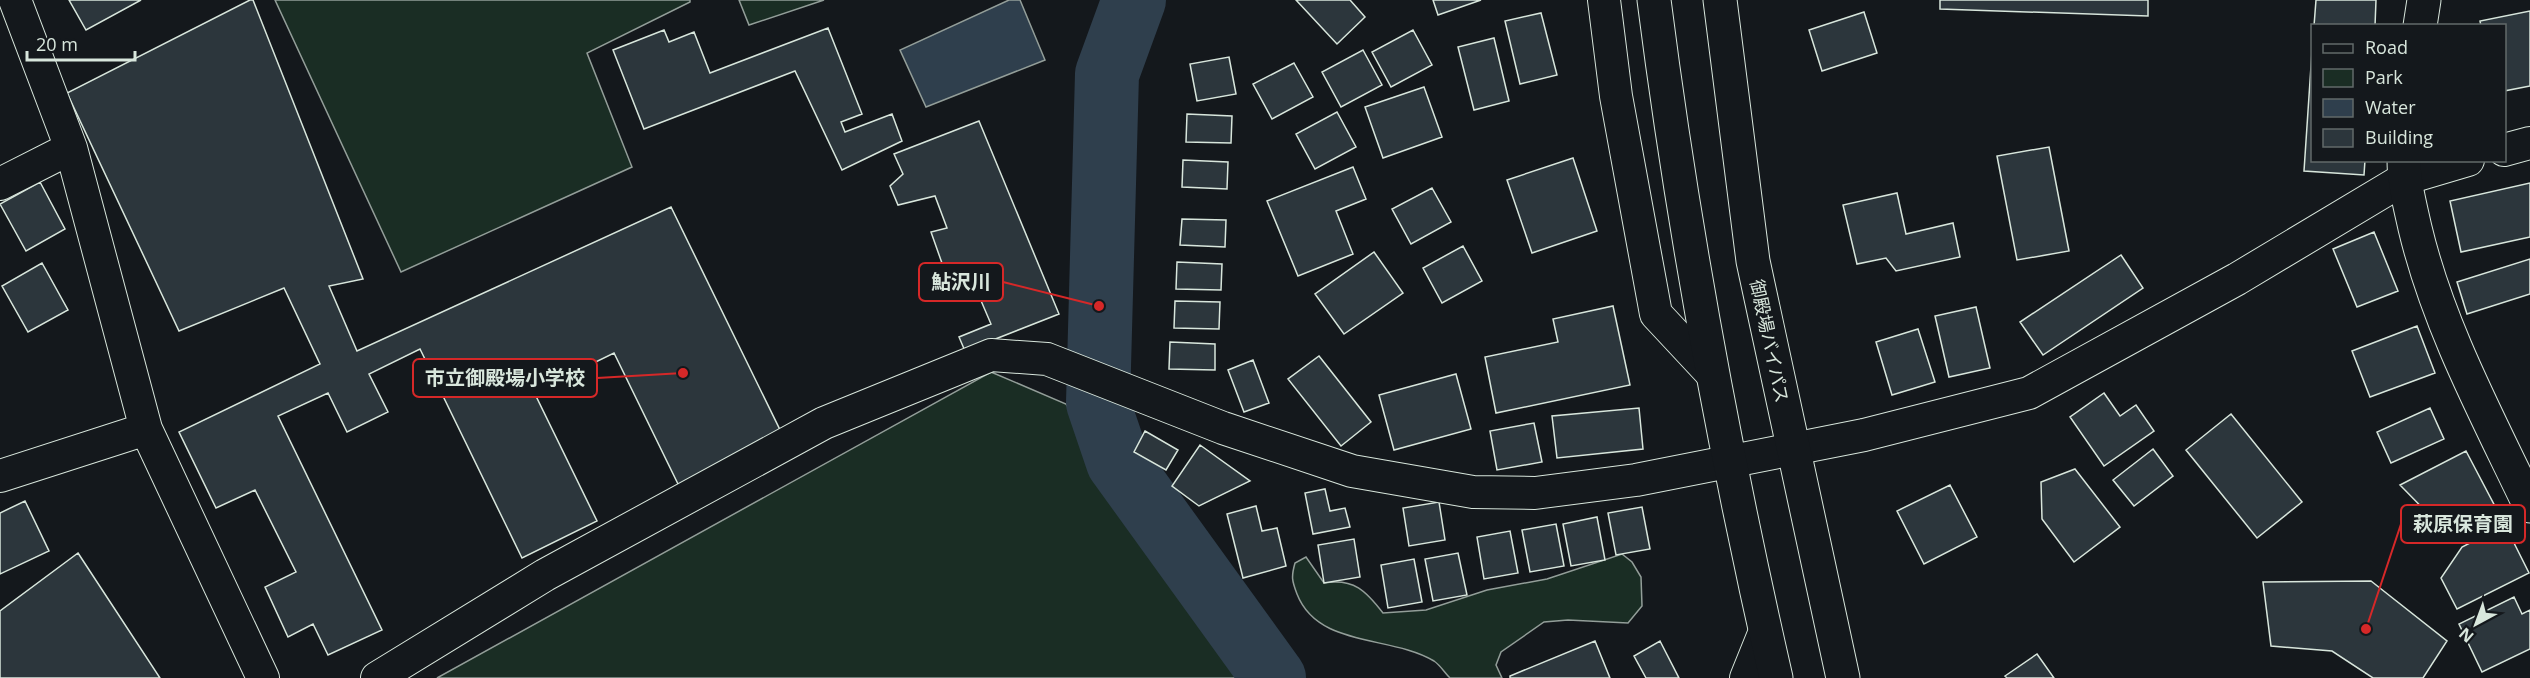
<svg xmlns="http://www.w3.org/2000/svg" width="2530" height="678" viewBox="0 0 2530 678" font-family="'Open Sans','Noto Sans JP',sans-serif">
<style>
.green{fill:#1a2d24;stroke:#939e99;stroke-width:1.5}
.water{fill:#2f3f4d;stroke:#939e99;stroke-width:1.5}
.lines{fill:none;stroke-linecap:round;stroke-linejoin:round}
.river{stroke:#2f3f4d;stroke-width:64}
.building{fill:#2c363c;stroke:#d8e6dc;stroke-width:1.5}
.street-casing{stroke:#d8e6dc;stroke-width:34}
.secondary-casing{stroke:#d8e6dc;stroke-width:35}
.highway-casing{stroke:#d8e6dc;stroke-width:35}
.street{stroke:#14181c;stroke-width:32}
.secondary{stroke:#14181c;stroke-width:33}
.highway{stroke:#14181c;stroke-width:33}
.labels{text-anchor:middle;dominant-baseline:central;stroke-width:4.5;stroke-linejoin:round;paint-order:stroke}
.street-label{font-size:18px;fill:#d8e6dc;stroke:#14181c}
.leader{fill:none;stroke:#d62828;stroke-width:2}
.callout-dot{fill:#d62828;stroke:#14181c;stroke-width:2}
.callout{fill:#14181c;stroke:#d62828;stroke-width:2}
.callout-label{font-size:20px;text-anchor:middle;font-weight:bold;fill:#d8e6dc}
</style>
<rect width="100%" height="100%" fill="#14181c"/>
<!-- green -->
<path class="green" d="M 275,0 L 690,0 L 690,2 L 587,53 L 632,167 L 401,272 Z
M 739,0 L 824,0 L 749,25 Z
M 991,372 L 1066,404 L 1250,678 L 437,678 Z
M 1622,554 L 1632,562 L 1641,577 L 1642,606 L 1628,623 L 1568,620 L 1544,622 L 1501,652 L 1496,665 L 1502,678 L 1450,678 C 1445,673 1440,665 1434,661 C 1391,635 1318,648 1297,594 C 1292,581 1291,577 1295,563 L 1306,557 L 1324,583 C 1354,578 1366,591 1383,613 L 1426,610 L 1487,590 L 1547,579 Z"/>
<!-- water -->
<path class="water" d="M 1009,0 L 1020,0 L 1045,60 L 926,107 L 900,50 Z"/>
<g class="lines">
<!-- river -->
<path class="river" d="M 1134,0 L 1107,74 L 1098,403 L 1118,462 L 1274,678"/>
</g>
<!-- building -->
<path class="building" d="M 69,0 L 141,0 L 86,30 Z
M 250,0 L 253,0 L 363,279 L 329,286 L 357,351 L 671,207 L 783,436 L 679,486 L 614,353 L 534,392 L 597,521 L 522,558 L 420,349 L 369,374 L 388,412 L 347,432 L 328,393 L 278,416 L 382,630 L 328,655 L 313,624 L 288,637 L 265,587 L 296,572 L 255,490 L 216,508 L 179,432 L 320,364 L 284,288 L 179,331 L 67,93 Z
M 1296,0 L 1350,0 L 1365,17 L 1337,44 Z
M 1433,0 L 1481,0 L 1438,15 Z
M 1940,0 L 2148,0 L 2148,16 L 1940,9 Z
M 2316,0 L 2376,0 L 2375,26 L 2314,26 Z
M 2530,11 L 2530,86 L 2504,91 L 2504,26 L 2481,26 L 2480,21 Z
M 1864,12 L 1877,53 L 1822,71 L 1809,30 Z
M 1541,13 L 1557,75 L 1520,84 L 1505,21 Z
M 828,28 L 862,114 L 841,122 L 845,132 L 892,114 L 902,141 L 842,170 L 795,71 L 644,129 L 613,50 L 664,30 L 669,42 L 694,32 L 710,73 Z
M 1413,30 L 1432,65 L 1391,87 L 1372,52 Z
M 1494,38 L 1509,101 L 1474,110 L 1458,47 Z
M 1363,50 L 1382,85 L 1341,107 L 1322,72 Z
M 2312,51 L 2312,160 L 2365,160 L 2364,175 L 2304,171 Z
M 1229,57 L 1236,94 L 1197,101 L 1190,64 Z
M 1294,63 L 1313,97 L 1272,119 L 1253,84 Z
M 1424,87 L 1442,137 L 1383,158 L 1365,107 Z
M 1337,112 L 1356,147 L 1315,169 L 1296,134 Z
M 1187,114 L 1232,116 L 1231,143 L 1186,142 Z
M 979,121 L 1059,314 L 965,351 L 959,337 L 991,324 L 970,275 L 949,283 L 931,232 L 947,228 L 935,196 L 898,205 L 890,186 L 903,174 L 894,154 Z
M 2049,147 L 2069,251 L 2017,260 L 1997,156 Z
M 1573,158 L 1597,231 L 1532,253 L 1507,180 Z
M 1183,160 L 1228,162 L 1227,189 L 1182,187 Z
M 1353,167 L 1366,199 L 1336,211 L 1353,254 L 1298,276 L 1267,201 Z
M 40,182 L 65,229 L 26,251 L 0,204 Z
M 2530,183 L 2530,237 L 2461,252 L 2450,201 Z
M 1432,188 L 1451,222 L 1411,244 L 1392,209 Z
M 1897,193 L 1906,234 L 1953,223 L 1960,257 L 1896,271 L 1886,258 L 1857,264 L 1843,205 Z
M 1182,219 L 1226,220 L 1225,247 L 1180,245 Z
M 2374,232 L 2398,291 L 2357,307 L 2333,249 Z
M 1463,246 L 1482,281 L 1442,303 L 1423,268 Z
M 1374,252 L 1403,293 L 1344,334 L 1315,294 Z
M 2121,255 L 2143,288 L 2043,355 L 2020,322 Z
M 2530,259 L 2530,294 L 2467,314 L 2457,282 Z
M 1177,262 L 1222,264 L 1221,290 L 1176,289 Z
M 42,263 L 68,310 L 28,332 L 2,286 Z
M 1175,301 L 1220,302 L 1219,329 L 1174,328 Z
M 1613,306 L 1630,385 L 1496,413 L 1485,357 L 1558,342 L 1553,319 Z
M 1976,307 L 1990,368 L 1949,377 L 1935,316 Z
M 2417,326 L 2435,373 L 2370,397 L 2352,351 Z
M 1918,329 L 1935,382 L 1892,395 L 1876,342 Z
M 1170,342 L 1215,344 L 1215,370 L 1169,369 Z
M 1319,356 L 1371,422 L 1341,446 L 1288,379 Z
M 1253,360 L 1269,403 L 1244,412 L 1228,370 Z
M 1456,374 L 1471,429 L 1394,450 L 1379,395 Z
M 2104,393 L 2120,416 L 2136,405 L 2154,431 L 2104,466 L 2070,417 Z
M 1639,408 L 1643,449 L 1557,458 L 1552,416 Z
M 2430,408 L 2444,439 L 2391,463 L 2377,432 Z
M 2231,414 L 2302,502 L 2257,538 L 2186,450 Z
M 1534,423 L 1542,462 L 1497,470 L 1490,431 Z
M 1145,431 L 1178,450 L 1166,470 L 1134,452 Z
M 1200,445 L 1250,481 L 1199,506 L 1172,486 Z
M 2153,449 L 2173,476 L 2134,506 L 2113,480 Z
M 2466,451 L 2497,510 L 2449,535 L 2400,485 Z
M 2075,469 L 2120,527 L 2074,562 L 2042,519 L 2041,482 Z
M 1950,485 L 1977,537 L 1924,564 L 1897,511 Z
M 1325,489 L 1330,511 L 1345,508 L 1350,527 L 1313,534 L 1305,493 Z
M 25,501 L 49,551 L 0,574 L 0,513 Z
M 1439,502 L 1445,540 L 1409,546 L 1403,508 Z
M 1256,506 L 1262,531 L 1277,528 L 1286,566 L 1243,578 L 1227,514 Z
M 1642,507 L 1650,549 L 1616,555 L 1608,513 Z
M 1597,517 L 1605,560 L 1571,566 L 1563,524 Z
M 1556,524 L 1564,566 L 1530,572 L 1522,530 Z
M 2505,525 L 2529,573 L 2457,609 L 2441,578 L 2462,547 Z
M 1510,531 L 1518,573 L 1484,579 L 1477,537 Z
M 1354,539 L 1360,577 L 1324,583 L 1318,545 Z
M 78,553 L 160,678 L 0,678 L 0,611 Z
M 1458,553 L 1467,595 L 1433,601 L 1425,559 Z
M 1414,559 L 1422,602 L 1388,608 L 1381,565 Z
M 2371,581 L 2447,641 L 2423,678 L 2373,678 L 2332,651 L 2271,646 L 2263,582 Z
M 2514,597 L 2522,614 L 2530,610 L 2530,649 L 2482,672 L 2459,624 Z
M 1595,641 L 1610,678 L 1510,678 L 1510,676 Z
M 1660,641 L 1679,678 L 1646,678 L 1634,656 Z
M 2037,654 L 2054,678 L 2007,678 L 2005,676 Z"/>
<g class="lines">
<defs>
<path id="street" d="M 15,0 L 71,148 L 146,429 L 263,678
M 1604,0 L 1616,96 L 1656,314 L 1712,374
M 2504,150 L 2530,143
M 0,184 L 71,148
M 0,476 L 146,429
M 377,678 L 545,575 L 824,423 L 991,355 L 1047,359 L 1223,428 L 1352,471 L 1473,492 L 1535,493 L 1636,480 L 1864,435 L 2029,393 L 2237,279 L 2404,179 L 2468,160
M 1746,678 L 1765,631"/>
<path id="secondary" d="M 2420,26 L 2424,0
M 2404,160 C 2404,184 2410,205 2415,228 C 2438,325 2487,416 2530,506"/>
<path id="highway" d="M 1654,0 C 1683,228 1725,454 1776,678
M 1720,0 L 1753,261 L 1843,678"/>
</defs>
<!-- street casing -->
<use href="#street" class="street-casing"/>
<!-- secondary casing -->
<use href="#secondary" class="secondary-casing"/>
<!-- highway casing -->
<use href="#highway" class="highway-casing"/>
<!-- street -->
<use href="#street" class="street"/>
<!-- secondary -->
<use href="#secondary" class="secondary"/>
<!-- highway -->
<use href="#highway" class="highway"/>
</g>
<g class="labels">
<!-- street labels -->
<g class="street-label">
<text transform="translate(1770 341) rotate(78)">御殿場バイパス</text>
</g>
</g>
<!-- callouts -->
<path class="leader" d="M1099 306L1003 282M683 373L597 378M2366 629L2401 524"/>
<g class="callout-dot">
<circle cx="1099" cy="306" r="6"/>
<circle cx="683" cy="373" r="6"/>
<circle cx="2366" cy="629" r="6"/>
</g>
<g class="callout">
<rect x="919" y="263" width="84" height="38" rx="6"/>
<rect x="413" y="359" width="184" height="38" rx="6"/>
<rect x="2401" y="505" width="124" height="38" rx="6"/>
</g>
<g class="callout-label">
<text x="961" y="289">鮎沢川</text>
<text x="505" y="385">市立御殿場小学校</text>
<text x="2463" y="531">萩原保育園</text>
</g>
<!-- legend -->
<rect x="2311" y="24" width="195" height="138" fill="#14181c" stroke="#626a69" stroke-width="1.5"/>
<rect x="2323" y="44" width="30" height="9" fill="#14181c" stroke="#626a69" stroke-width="1.5"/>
<text x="2365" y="54" font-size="18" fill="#d8e6dc">Road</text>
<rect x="2323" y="69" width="30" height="18" fill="#1a2d24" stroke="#626a69" stroke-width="1.5"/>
<text x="2365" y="84" font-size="18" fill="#d8e6dc">Park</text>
<rect x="2323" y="99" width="30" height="18" fill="#2f3f4d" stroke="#626a69" stroke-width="1.5"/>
<text x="2365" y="114" font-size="18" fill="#d8e6dc">Water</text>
<rect x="2323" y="129" width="30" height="18" fill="#2c363c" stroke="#626a69" stroke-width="1.5"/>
<text x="2365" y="144" font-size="18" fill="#d8e6dc">Building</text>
<!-- north arrow -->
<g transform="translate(2476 624) rotate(221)" stroke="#14181c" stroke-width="4.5" paint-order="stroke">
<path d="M0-4.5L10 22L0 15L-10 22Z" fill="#d8e6dc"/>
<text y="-9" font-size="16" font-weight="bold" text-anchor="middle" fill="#d8e6dc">N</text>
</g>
<!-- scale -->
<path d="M27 51v9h108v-9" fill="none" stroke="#d8e6dc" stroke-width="3"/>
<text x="36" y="51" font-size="18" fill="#d8e6dc" stroke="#14181c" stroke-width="4.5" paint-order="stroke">20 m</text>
</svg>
